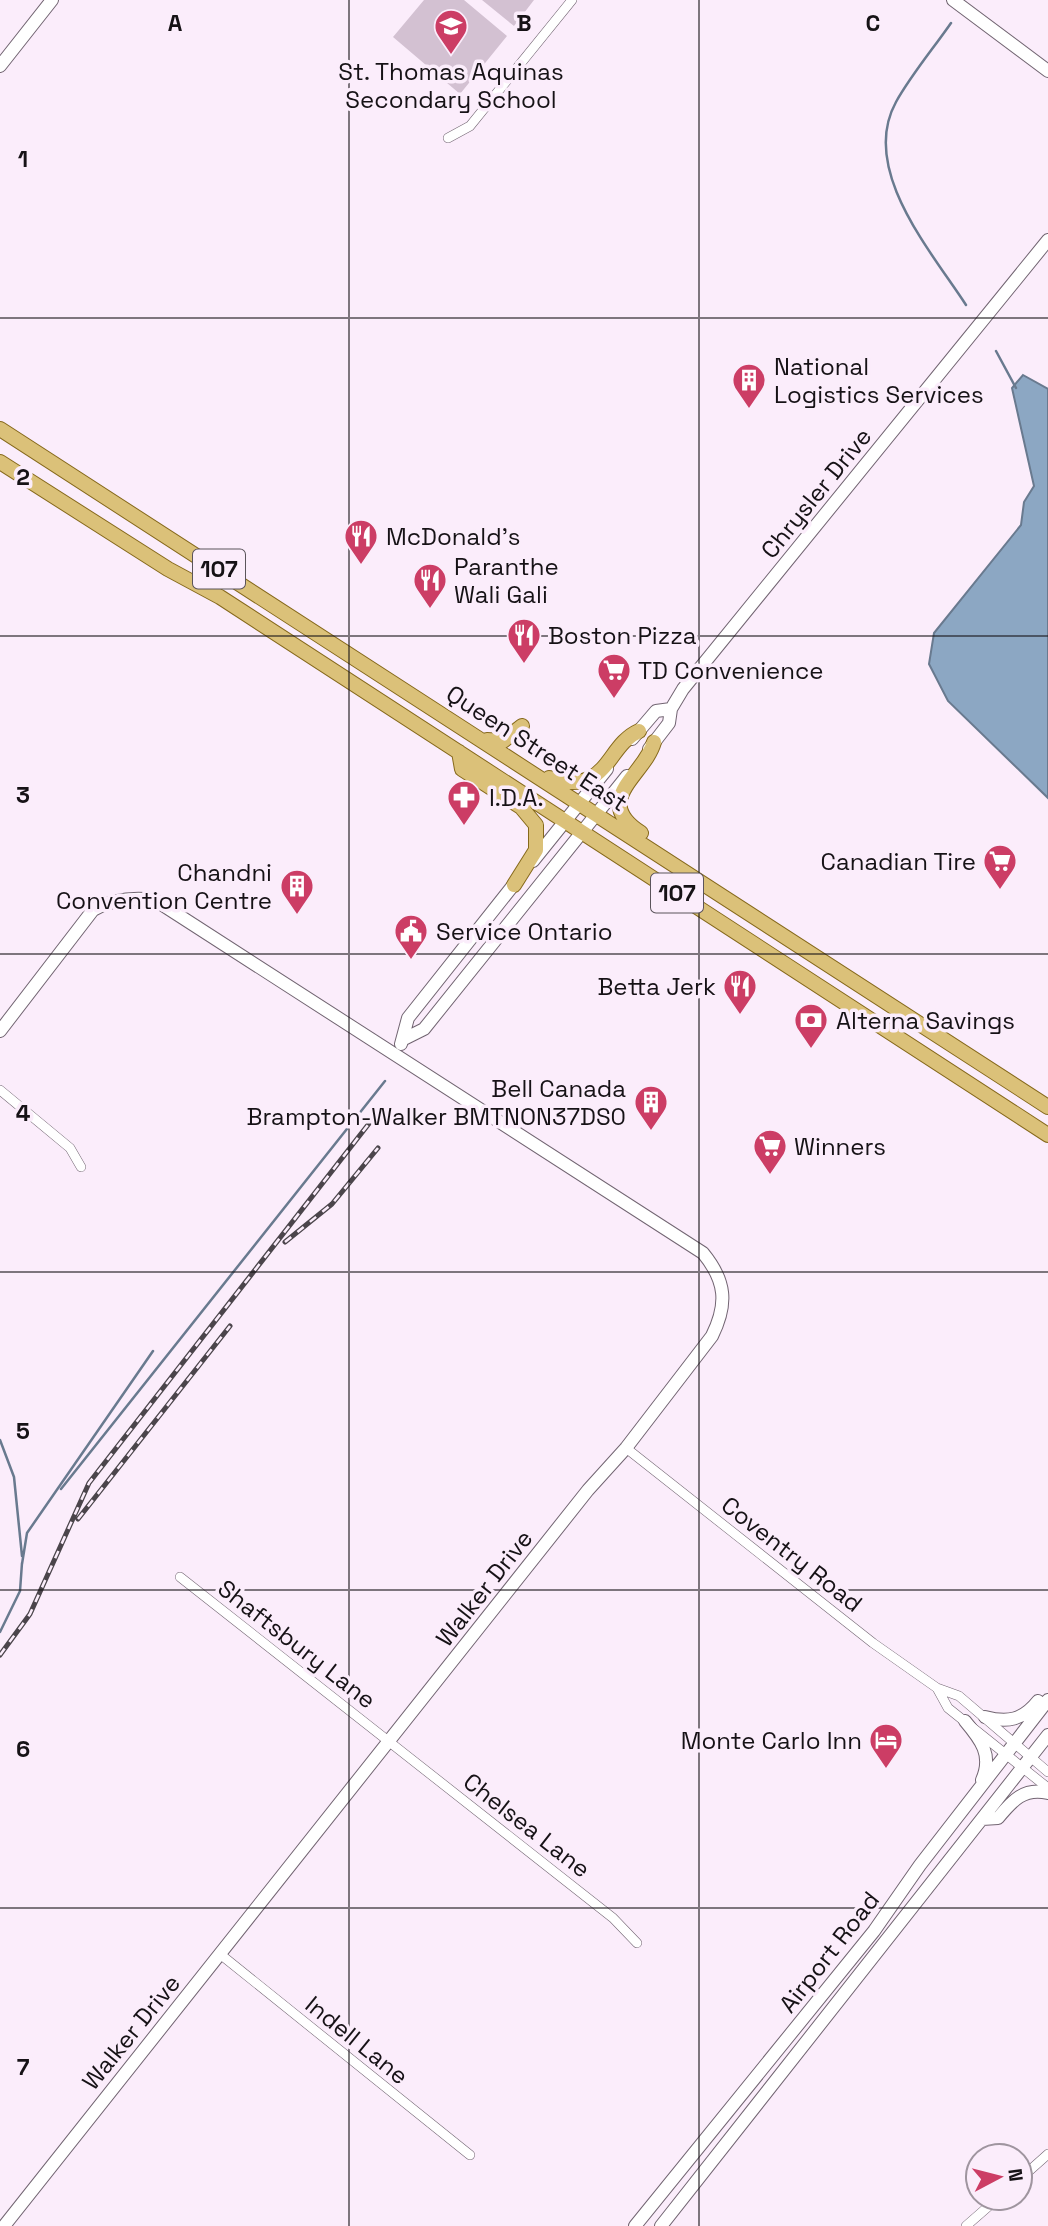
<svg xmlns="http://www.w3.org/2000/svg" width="1048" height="2226" viewBox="0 0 1048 2226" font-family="'Space Grotesk',sans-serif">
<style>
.green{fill:#d3c1d2}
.water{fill:#8ca7c3;stroke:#697a8f;stroke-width:2}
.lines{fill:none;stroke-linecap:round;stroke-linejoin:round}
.stream{stroke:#697a8f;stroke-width:2.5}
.street-casing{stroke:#726572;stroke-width:10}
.secondary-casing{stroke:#726572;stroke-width:14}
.primary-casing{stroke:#86691c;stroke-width:16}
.street{stroke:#fff;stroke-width:9}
.secondary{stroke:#fff;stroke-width:12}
.primary{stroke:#dbc179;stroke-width:14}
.rail-casing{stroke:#4b454b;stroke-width:5}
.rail{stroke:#fbedfb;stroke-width:2.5;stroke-dasharray:8;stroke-linecap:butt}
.grid{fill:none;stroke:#161216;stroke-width:2;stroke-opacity:0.55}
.labels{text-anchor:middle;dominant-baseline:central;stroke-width:7;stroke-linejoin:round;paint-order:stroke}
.shield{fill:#fbedfb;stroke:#5b545b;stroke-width:2}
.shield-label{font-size:23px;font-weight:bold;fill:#161216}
.poi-label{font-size:24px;fill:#161216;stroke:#fbedfb;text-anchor:start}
.street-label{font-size:24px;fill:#161216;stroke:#fbedfb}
.grid-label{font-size:23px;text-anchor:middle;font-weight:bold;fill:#161216;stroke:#fbedfb;stroke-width:7;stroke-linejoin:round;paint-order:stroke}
</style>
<rect width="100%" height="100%" fill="#fbedfb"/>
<!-- green -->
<path class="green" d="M 424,0 L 464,0 L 507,36 L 460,94 L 393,37 Z
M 482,0 L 534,0 L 514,26 Z"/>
<!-- water -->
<path class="water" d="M 1023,375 L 1048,389 L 1048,798 L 948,701 L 929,664 L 934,633 L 1021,525 L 1024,502 L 1034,486 L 1012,388 Z"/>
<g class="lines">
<!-- stream -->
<path class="stream" d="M 951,23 C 933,49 911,75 896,102 C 859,169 931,251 966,305
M 996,351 L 1016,388
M 0,1440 L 14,1477 L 22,1556
M 61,1489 L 385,1081
M 22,1564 L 27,1533 L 153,1351
M 0,1632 L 20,1591 L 22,1563"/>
<defs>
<path id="street" d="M 448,138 L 470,126 L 572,0
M 0,1090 L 70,1148 L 81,1167
M 626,1448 L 873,1643 L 937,1688 L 959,1696 L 1048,1772
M 180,1577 L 613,1918 L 637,1943
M 937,1688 L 948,1708 L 1048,1788
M 220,1954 L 470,2155
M 1020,2179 L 1048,2154
M 966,2226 L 998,2198"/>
<path id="secondary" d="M 953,0 L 1048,71
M 0,66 L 52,0
M 632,739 L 656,711 L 671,709
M 649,749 L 669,723 L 671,709 L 683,689 L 1048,240
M 533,861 L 607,769
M 0,1031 L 93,910 C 113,899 133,897 155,900 L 703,1253 C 726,1281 728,1304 712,1336 L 626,1448 L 588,1490 L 4,2226
M 404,1039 L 424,1029 L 627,776
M 401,1044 L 408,1018 L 519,878
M 985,1717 C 1008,1723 1023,1720 1038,1701
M 965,1721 C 981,1740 993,1755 982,1780
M 982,1819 L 998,1818 C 1012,1801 1024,1787 1048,1793
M 635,2226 L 874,1931 L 920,1865 L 1048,1700
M 661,2226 L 1048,1735"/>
<path id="primary" d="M 0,429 L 1048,1107
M 0,462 L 168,569 L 220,597 L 1048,1135
M 487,740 L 503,741 L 522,726
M 459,752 L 462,769 L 521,807 L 536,825 L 536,850 L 514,885
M 549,778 C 609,797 605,746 639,731
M 641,833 C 590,800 645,775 654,742"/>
</defs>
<!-- street casing -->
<use href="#street" class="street-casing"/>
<!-- secondary casing -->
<use href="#secondary" class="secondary-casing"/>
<!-- primary casing -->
<use href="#primary" class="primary-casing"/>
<!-- street -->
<use href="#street" class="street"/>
<!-- secondary -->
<use href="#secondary" class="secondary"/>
<!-- primary -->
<use href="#primary" class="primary"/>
<defs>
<path id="rail" d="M 285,1242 L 332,1204 L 378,1148
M 78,1519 L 230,1326
M 0,1655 L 30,1614 L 89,1483 L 378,1112"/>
</defs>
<!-- rail casing -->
<use href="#rail" class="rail-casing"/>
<!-- rail -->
<use href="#rail" class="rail"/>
</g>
<!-- grid -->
<path class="grid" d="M 349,0 L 349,2226M 699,0 L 699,2226M 0,318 L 1048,318M 0,636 L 1048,636M 0,954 L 1048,954M 0,1272 L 1048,1272M 0,1590 L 1048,1590M 0,1908 L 1048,1908"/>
<!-- icons -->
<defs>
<symbol id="school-pin" viewBox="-11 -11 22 30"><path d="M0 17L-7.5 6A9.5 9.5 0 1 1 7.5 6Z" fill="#cc3d65" stroke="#fbedfb"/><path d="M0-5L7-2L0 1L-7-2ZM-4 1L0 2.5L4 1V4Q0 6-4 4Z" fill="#fff"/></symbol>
<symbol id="building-pin" viewBox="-11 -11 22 30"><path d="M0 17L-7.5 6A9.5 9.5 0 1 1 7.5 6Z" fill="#cc3d65" stroke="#fbedfb"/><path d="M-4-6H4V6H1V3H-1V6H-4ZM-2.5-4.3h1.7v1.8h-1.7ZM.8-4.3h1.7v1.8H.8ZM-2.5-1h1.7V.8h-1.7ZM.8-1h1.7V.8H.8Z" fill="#fff"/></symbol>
<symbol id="restaurant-pin" viewBox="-11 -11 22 30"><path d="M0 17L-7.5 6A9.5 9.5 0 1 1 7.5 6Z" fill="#cc3d65" stroke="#fbedfb"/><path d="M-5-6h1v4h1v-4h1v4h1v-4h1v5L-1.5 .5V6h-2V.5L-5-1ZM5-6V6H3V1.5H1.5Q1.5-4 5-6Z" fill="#fff"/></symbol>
<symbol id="supermarket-pin" viewBox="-11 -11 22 30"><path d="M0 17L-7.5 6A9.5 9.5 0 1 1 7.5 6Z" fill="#cc3d65" stroke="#fbedfb"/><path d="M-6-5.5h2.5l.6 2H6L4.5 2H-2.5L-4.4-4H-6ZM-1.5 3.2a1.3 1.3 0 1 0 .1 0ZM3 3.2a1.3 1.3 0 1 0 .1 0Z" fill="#fff"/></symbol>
<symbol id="pharmacy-pin" viewBox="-11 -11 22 30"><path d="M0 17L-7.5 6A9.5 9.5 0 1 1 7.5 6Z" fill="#cc3d65" stroke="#fbedfb"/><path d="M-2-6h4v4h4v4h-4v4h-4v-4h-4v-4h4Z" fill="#fff"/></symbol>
<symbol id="civic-pin" viewBox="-11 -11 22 30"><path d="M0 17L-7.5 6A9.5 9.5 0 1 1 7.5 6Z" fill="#cc3d65" stroke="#fbedfb"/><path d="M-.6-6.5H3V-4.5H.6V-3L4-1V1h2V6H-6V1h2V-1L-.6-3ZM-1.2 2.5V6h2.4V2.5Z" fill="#fff"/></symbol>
<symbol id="bank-pin" viewBox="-11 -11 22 30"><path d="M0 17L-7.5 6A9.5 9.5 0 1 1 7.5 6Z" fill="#cc3d65" stroke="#fbedfb"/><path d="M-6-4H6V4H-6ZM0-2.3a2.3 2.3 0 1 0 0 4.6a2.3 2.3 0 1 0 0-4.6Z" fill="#fff"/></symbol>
<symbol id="hotel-pin" viewBox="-11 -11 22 30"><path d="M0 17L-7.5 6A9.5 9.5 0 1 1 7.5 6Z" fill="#cc3d65" stroke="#fbedfb"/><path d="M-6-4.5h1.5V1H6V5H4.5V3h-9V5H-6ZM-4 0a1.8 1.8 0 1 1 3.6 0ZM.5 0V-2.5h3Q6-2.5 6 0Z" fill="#fff"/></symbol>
</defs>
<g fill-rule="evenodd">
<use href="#school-pin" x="432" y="7" width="38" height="52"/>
<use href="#building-pin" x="730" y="361" width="38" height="52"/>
<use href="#restaurant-pin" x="342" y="517" width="38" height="52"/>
<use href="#restaurant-pin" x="411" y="561" width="38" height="52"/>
<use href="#restaurant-pin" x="505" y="616" width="38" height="52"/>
<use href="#supermarket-pin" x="595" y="651" width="38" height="52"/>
<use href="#pharmacy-pin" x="445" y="778" width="38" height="52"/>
<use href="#supermarket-pin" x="981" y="842" width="38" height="52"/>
<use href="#building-pin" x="278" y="867" width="38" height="52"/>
<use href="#civic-pin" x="392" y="912" width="38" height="52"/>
<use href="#restaurant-pin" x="721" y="967" width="38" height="52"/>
<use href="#bank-pin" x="792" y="1001" width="38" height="52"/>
<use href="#building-pin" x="632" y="1083" width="38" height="52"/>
<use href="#supermarket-pin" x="751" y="1127" width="38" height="52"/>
<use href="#hotel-pin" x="867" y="1721" width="38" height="52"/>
</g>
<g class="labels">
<!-- shield labels -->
<g class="shield">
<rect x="193" y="549.5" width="52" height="39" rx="5"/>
<rect x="651" y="873.5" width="52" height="39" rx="5"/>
</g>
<g class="shield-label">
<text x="219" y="569">107</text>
<text x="677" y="893">107</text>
</g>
<!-- poi labels -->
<g class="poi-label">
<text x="451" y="71" text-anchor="middle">St. Thomas Aquinas<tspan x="451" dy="28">Secondary School</tspan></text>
<text x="774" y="366">National<tspan x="774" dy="28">Logistics Services</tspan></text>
<text x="386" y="536">McDonald's</text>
<text x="454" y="566">Paranthe<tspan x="454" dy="28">Wali Gali</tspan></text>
<text x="548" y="635">Boston Pizza</text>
<text x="638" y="670">TD Convenience</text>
<text x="489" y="797">I.D.A.</text>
<text x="976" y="861" text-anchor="end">Canadian Tire</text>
<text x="272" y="872" text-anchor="end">Chandni<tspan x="272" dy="28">Convention Centre</tspan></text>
<text x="436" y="931">Service Ontario</text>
<text x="716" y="986" text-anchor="end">Betta Jerk</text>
<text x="836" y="1020">Alterna Savings</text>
<text x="626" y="1088" text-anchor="end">Bell Canada<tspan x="626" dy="28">Brampton-Walker BMTNON37DS0</tspan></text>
<text x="794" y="1146">Winners</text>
<text x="862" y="1740" text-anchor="end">Monte Carlo Inn</text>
</g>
<!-- street labels -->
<g class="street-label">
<text transform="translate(816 493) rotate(-51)">Chrysler Drive</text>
<text transform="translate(537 748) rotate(33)">Queen Street East</text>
<text transform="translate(792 1554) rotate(38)">Coventry Road</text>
<text transform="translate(484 1588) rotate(-52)">Walker Drive</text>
<text transform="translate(297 1644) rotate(38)">Shaftsbury Lane</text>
<text transform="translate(527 1825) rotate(38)">Chelsea Lane</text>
<text transform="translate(829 1952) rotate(-52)">Airport Road</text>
<text transform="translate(131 2032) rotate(-51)">Walker Drive</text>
<text transform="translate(357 2040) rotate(39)">Indell Lane</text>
</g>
</g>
<g class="grid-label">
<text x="175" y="31">A</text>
<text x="524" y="31">B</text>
<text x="873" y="31">C</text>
<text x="23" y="167">1</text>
<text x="23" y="485">2</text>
<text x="23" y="803">3</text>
<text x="23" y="1121">4</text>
<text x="23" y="1439">5</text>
<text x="23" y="1757">6</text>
<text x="23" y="2075">7</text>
</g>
<!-- north arrow -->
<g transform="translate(999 2177) rotate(83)"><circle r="33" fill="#fbedfb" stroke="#9f959f" stroke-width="2"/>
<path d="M0-5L12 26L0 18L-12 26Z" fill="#cc3d65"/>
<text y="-10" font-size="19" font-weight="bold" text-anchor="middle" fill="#161216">N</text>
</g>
</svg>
